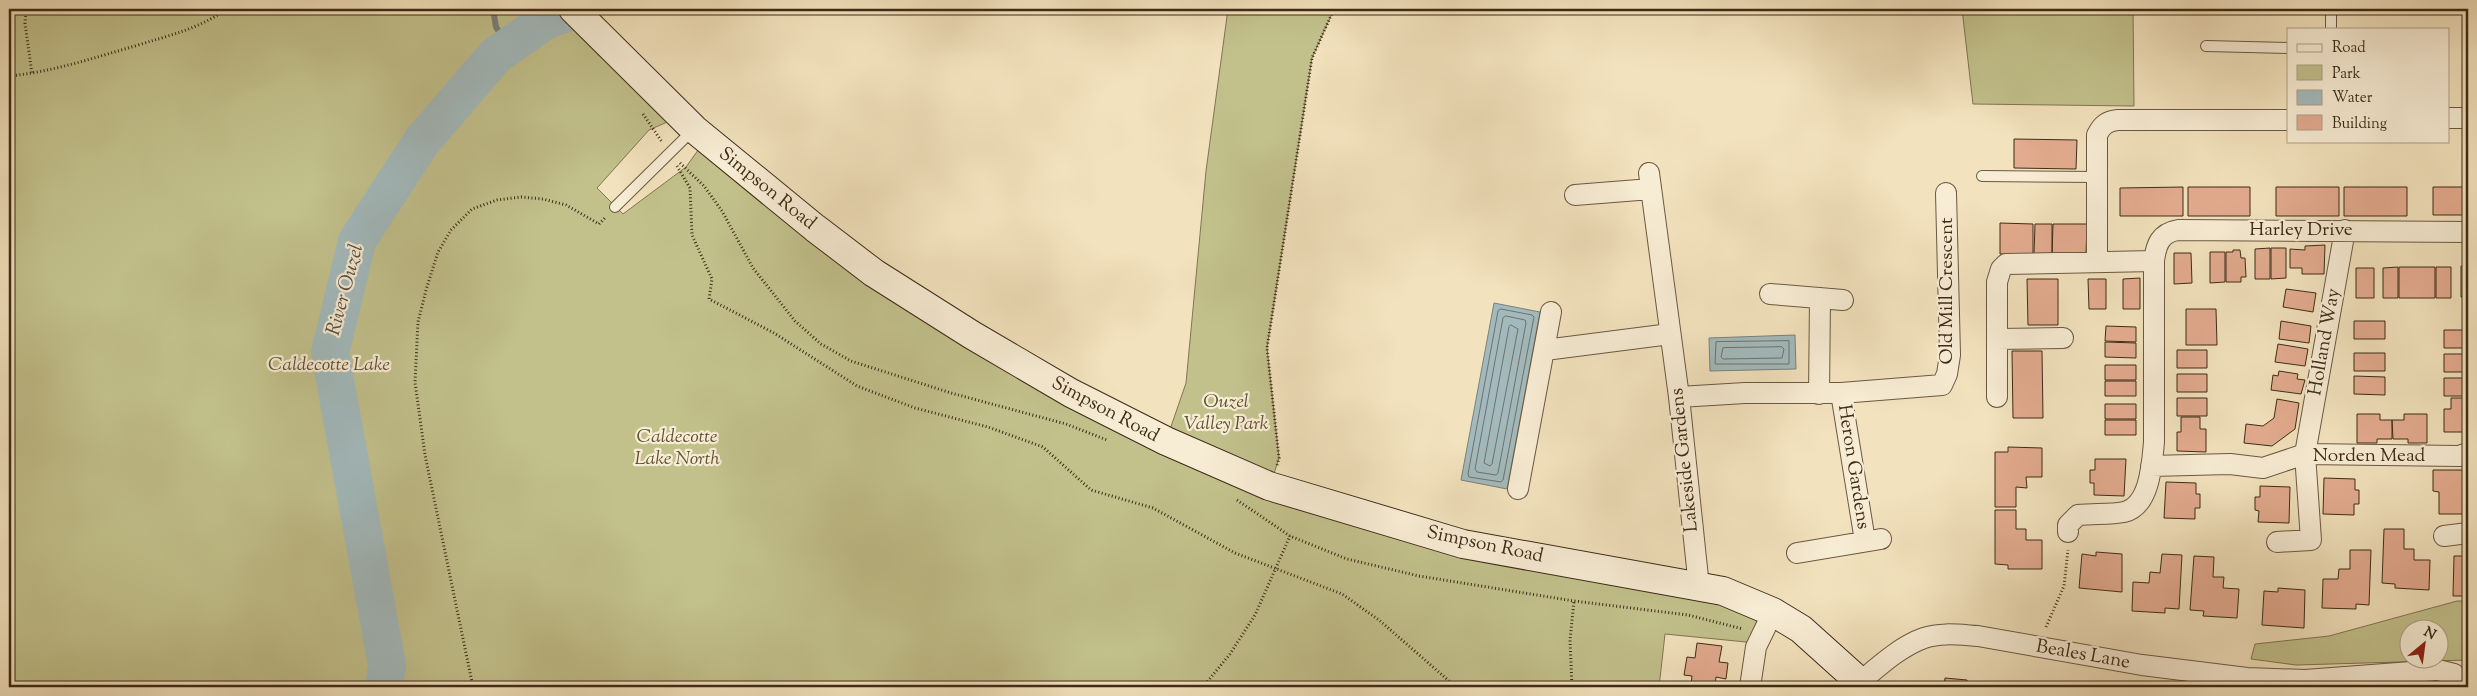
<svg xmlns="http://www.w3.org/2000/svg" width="2477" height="696" viewBox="0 0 2477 696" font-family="'Sorts Mill Goudy',serif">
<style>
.green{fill:#c2c18c;stroke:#807652;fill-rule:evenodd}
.water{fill:#a2babd;stroke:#7a817b}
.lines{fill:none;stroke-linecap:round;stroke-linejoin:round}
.shore{stroke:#70726a;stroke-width:1}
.stream{stroke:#7a817b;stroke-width:6}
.river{stroke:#a2babd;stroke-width:38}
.building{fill:#e3ab8f;stroke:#3e2b17}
.lane-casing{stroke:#6b5940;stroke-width:12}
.street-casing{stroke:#6b5940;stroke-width:22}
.secondary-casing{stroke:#3e2b17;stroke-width:30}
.path{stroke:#3e2b17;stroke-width:3;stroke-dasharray:1 2.5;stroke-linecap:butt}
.lane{stroke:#f7ecd4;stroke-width:10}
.street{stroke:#f7ecd4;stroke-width:20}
.secondary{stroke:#f7ecd4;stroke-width:28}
.labels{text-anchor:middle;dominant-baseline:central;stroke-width:4.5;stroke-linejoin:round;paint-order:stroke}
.street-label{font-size:19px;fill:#3e2b17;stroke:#f7ecd4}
.park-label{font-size:19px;font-style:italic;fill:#5f5034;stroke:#f7ecd4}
.water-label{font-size:20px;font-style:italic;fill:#574f40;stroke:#f7ecd4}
</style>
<rect width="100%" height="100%" fill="#f2e2bd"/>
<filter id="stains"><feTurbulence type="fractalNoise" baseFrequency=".004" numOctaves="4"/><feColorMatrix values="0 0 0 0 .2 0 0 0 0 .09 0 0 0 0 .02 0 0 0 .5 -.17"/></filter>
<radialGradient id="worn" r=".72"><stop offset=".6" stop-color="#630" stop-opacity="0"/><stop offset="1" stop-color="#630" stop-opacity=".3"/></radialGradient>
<!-- green -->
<path class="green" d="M 9,9 L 578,9 L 681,116 L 649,130 L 597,188 L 623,214 L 686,167 L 706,139 L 815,228 L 1166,441 L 1186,383 L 1206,171 L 1228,9 L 1334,9 L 1312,58 L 1267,348 L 1279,458 L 1270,486 L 1773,612 L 1756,647 L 1746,642 L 1665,634 L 1659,687 L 9,687 Z
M 1962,9 L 2133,9 L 2134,106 L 1973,104 Z
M 2457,601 L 2468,601 L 2468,660 L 2296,665 L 2251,659 L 2255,644 L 2329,636 ZM 2410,628 L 2440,628 L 2440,658 L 2410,658 Z"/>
<!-- water -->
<path class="water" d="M 1494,303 L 1540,312 L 1507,489 L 1461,480 Z
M 1795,335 L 1796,369 L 1710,371 L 1709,338 Z"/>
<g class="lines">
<!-- shore -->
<path class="shore" d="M 1501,309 L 1532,315 L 1534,317 L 1503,480 L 1501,482 L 1469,477 L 1468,474 L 1498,311 Z
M 1506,316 L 1525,320 L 1526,323 L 1498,473 L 1496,475 L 1477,472 L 1475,469 L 1503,318 Z
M 1511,325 L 1518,329 L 1492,464 L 1490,466 L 1484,463 L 1509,327 Z
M 1789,341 L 1789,364 L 1715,364 L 1716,342 Z
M 1782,347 L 1784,349 L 1782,358 L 1723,359 L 1721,357 L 1723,348 Z"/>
<!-- stream -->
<path class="stream" d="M 493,9 L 496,27 L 509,47"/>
<!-- river -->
<path class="river" d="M 384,687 L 387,665 L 330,353 L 357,241 L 422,141 L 495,56 L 545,21 L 576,9"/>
</g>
<!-- building -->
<path class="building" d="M 2014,139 L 2077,140 L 2076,169 L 2014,168 Z
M 2183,187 L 2183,216 L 2120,216 L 2120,188 Z
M 2188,187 L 2250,187 L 2250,216 L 2188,216 Z
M 2276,187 L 2339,187 L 2339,216 L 2276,216 Z
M 2344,187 L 2407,187 L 2407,216 L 2344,216 Z
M 2433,187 L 2468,187 L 2468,215 L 2433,215 Z
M 2000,223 L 2033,224 L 2033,254 L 2000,254 Z
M 2035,224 L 2052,224 L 2052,254 L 2034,254 Z
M 2053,224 L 2087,224 L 2086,255 L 2052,255 Z
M 2325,245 L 2324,274 L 2302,274 L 2302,268 L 2290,268 L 2290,249 L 2305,250 L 2305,246 Z
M 2270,248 L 2270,279 L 2255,279 L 2255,249 Z
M 2271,248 L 2286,248 L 2286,278 L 2271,279 Z
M 2233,250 L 2240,250 L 2241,258 L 2245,258 L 2246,277 L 2241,277 L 2241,282 L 2226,282 L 2226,252 L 2233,252 Z
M 2210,252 L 2225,252 L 2225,282 L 2210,283 Z
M 2174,253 L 2191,253 L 2192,283 L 2174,284 Z
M 2461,266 L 2468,266 L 2468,297 L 2461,297 Z
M 2398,267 L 2398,298 L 2383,298 L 2383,268 Z
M 2399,267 L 2435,267 L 2435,298 L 2399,298 Z
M 2436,267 L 2451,267 L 2451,298 L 2436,298 Z
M 2356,268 L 2374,268 L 2374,298 L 2356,298 Z
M 2140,278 L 2140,309 L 2123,309 L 2123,279 Z
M 2027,279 L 2058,279 L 2058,325 L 2028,325 Z
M 2088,279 L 2106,279 L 2106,309 L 2089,309 Z
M 2286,289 L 2316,293 L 2313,312 L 2283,307 Z
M 2186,309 L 2216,309 L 2217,345 L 2186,345 Z
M 2281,321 L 2311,326 L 2309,343 L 2279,339 Z
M 2354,321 L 2385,321 L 2385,339 L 2354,339 Z
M 2106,326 L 2136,327 L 2136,342 L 2105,341 Z
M 2444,330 L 2468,330 L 2468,348 L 2444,348 Z
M 2105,342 L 2136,343 L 2136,358 L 2105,357 Z
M 2278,344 L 2308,349 L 2305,366 L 2275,362 Z
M 2177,350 L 2207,350 L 2207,368 L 2177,368 Z
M 2012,351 L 2042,351 L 2043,418 L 2013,418 Z
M 2354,353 L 2385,353 L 2385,371 L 2354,371 Z
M 2444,354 L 2468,354 L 2468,372 L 2444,372 Z
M 2105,365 L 2136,365 L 2136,380 L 2105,380 Z
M 2279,371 L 2298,374 L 2297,379 L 2305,380 L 2301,394 L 2271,390 L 2273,375 L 2278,376 Z
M 2177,374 L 2207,374 L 2207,392 L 2177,392 Z
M 2354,376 L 2385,377 L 2385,395 L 2354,394 Z
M 2444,378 L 2468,378 L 2468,396 L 2444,396 Z
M 2105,381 L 2136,381 L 2136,396 L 2105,396 Z
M 2177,398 L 2207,398 L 2207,416 L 2177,416 Z
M 2451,398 L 2468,398 L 2468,432 L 2444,432 L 2444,409 L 2451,409 Z
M 2277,399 L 2299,403 L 2295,429 L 2272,446 L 2244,443 L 2246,424 L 2263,426 L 2274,418 Z
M 2105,404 L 2136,404 L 2136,419 L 2105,419 Z
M 2357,414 L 2380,414 L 2380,420 L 2392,420 L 2392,439 L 2377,439 L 2377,443 L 2357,443 Z
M 2404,414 L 2427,414 L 2427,443 L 2408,443 L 2408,439 L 2393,439 L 2392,420 L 2404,420 Z
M 2181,417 L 2200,417 L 2200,429 L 2206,429 L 2206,452 L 2177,451 L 2177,432 L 2181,432 Z
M 2105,420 L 2136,420 L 2136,435 L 2105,435 Z
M 2008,447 L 2042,448 L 2042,477 L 2026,477 L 2027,488 L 2016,487 L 2016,507 L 1995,507 L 1995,452 L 2008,452 Z
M 2095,459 L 2126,459 L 2124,496 L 2094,495 L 2094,483 L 2090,483 L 2090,470 L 2095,470 Z
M 2433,470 L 2466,470 L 2463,514 L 2439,514 L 2439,492 L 2433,491 Z
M 2324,478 L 2355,479 L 2355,490 L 2359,490 L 2359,504 L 2354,504 L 2354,515 L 2323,514 Z
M 2166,482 L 2196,483 L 2196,494 L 2200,494 L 2200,508 L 2195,508 L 2195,519 L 2164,518 Z
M 2260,486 L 2290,487 L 2289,523 L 2258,522 L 2259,511 L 2255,510 L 2255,497 L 2260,497 Z
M 1995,510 L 2016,510 L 2016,529 L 2026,529 L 2026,540 L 2042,540 L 2042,569 L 2008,569 L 2008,565 L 1995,564 Z
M 2384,529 L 2404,529 L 2404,549 L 2414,549 L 2414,560 L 2430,560 L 2429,590 L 2395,588 L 2395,584 L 2382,583 Z
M 2350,550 L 2371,550 L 2369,605 L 2356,604 L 2356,609 L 2322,608 L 2323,579 L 2338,579 L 2339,569 L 2350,569 Z
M 2096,552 L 2122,554 L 2122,592 L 2079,588 L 2082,554 L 2096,556 Z
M 2162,554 L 2182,555 L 2179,609 L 2165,608 L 2165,613 L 2132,611 L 2133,582 L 2149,583 L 2150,572 L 2160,573 Z
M 2194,556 L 2214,557 L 2213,577 L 2224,577 L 2223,588 L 2239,589 L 2237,618 L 2203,616 L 2204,611 L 2190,610 Z
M 2454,556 L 2468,556 L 2468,596 L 2453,596 Z
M 2278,588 L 2305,590 L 2304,628 L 2262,625 L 2264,591 L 2278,592 Z
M 1697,643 L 1722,646 L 1719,662 L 1728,663 L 1726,679 L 1716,677 L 1715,687 L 1691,685 L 1692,676 L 1684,675 L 1687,657 L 1695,658 Z
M 1945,678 L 1967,680 L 1966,687 L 1944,687 Z"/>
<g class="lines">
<defs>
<path id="lane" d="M 2331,9 L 2331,29
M 2206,46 L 2288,48
M 1982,176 L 2096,177
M 615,207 L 694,129"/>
<path id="street" d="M 2448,118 L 2468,118
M 1649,173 L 1679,397 L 1699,587
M 1575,195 L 1651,189
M 2097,261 L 2097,135 C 2102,125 2107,121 2118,120 L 2288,120
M 2154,261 C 2156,245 2160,233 2178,230 L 2468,232
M 1770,294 L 1843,300
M 1997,339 L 2063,338
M 1545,350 L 1670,334
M 1841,393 L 1865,541
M 1819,394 L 1820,298
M 1679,397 L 1745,393 L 1841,393 L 1942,385 L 1947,374 L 1950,355 L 1946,193
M 1997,397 L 1997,282 L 2001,269 L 2006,264 L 2154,261 L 2154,442 C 2152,464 2150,506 2124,512 C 2109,515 2093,513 2078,515 L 2068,525 L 2068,532
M 2151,466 L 2230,464 L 2263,468 L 2305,454 L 2459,456 L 2468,453
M 1518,489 L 1551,312
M 2444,536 L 2468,533
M 2277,542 L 2311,540 L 2305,454 L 2345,230
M 1797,553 L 1881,539
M 1860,682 C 1879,666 1901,646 1924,638 C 1941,632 1961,635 1978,636 L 2142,665 L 2247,678 L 2305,680 L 2438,670 L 2454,674 L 2462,687
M 1750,687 L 1756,647 L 1773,612"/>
<path id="secondary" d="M 573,9 L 694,129 L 815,228 L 874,273 L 972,335 L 1071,393 L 1166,441 L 1269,486 L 1463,544 L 1723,591 L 1773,612 L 1801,629 L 1860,682 L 1863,687"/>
</defs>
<!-- lane casing -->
<use href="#lane" class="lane-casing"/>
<!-- street casing -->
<use href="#street" class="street-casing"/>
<!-- secondary casing -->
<use href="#secondary" class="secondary-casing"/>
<!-- path -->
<path class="path" d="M 26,9 L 25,23 L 32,74
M 9,76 C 52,72 93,58 135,46 C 170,35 196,30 227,9
M 643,114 L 662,142
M 680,163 L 704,186 L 722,211 L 753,268 L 795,321 L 821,344 L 851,361 L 951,393 L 1066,424 L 1107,440
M 677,166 L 690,188 L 692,235 L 712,279 L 709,299 L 774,333 L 857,386 L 915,408 L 988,427 L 1043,447 L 1091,490 L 1153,508 L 1235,553 L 1342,594 L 1379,620 L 1456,687
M 1277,465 L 1279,458 L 1267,348 L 1312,58 L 1334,9
M 1237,500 L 1290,536 L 1347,559 L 1419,576 L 1574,601 L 1688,615 L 1743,629
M 2046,627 L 2064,586 L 2068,550
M 473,687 L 425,455 L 415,382 L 418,322 L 426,290 L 438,252 L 451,230 L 472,209 L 497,200 L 521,197 L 543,199 L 566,205 L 599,224 L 605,218
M 1203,687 L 1230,654 L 1255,615 L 1290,536
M 1572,687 L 1570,640 L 1574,601"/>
<!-- lane -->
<use href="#lane" class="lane"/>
<!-- street -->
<use href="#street" class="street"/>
<!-- secondary -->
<use href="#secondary" class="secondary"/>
</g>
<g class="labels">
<!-- street labels -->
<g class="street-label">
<text transform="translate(767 189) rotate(39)">Simpson Road</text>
<text x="2301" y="230">Harley Drive</text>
<text transform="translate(1947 291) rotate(-90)">Old Mill Crescent</text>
<text transform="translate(2325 342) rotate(-80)">Holland Way</text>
<text transform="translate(1105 410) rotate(28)">Simpson Road</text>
<text x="2369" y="456">Norden Mead</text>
<text transform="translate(1685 460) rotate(-96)">Lakeside Gardens</text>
<text transform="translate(1853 467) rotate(81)">Heron Gardens</text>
<text transform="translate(1485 545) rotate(12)">Simpson Road</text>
<text transform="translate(2083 655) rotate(10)">Beales Lane</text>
</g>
<!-- park labels -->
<g class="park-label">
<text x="329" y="365">Caldecotte Lake</text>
<text x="1226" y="402">Ouzel<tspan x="1226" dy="22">Valley Park</tspan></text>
<text x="677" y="437">Caldecotte<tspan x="677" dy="22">Lake North</tspan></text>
</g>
<!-- water labels -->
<g class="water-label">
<text transform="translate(346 290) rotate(-75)">River Ouzel</text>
</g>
</g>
<!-- margin -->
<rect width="2477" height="696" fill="none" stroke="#f2e2bd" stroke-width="30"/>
<rect x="10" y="10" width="2457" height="676" fill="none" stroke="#3e2b17" stroke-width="2.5"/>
<rect x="15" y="15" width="2447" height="666" fill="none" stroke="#3e2b17"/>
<!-- legend -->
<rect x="2287" y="28" width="162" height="115" fill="#f7ecd4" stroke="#ad9f88"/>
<rect x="2297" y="44" width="25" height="8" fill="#f7ecd4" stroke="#ad9f88"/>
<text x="2332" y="52" font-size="15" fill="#3e2b17">Road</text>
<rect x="2297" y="65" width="25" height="15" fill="#c2c18c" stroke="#ad9f88"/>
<text x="2332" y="78" font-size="15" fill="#3e2b17">Park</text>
<rect x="2297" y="90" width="25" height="15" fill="#a2babd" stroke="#ad9f88"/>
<text x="2332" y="102" font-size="15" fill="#3e2b17">Water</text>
<rect x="2297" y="115" width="25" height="15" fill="#e3ab8f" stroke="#ad9f88"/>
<text x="2332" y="128" font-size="15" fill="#3e2b17">Building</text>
<!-- north arrow -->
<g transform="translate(2424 644) rotate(29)"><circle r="24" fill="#f7ecd4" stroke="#ad9f88"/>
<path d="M0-4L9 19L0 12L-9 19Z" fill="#8f2418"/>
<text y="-8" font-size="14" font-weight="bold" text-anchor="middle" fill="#3e2b17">N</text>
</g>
<rect width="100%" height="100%" filter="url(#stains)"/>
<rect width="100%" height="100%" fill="url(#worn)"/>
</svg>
